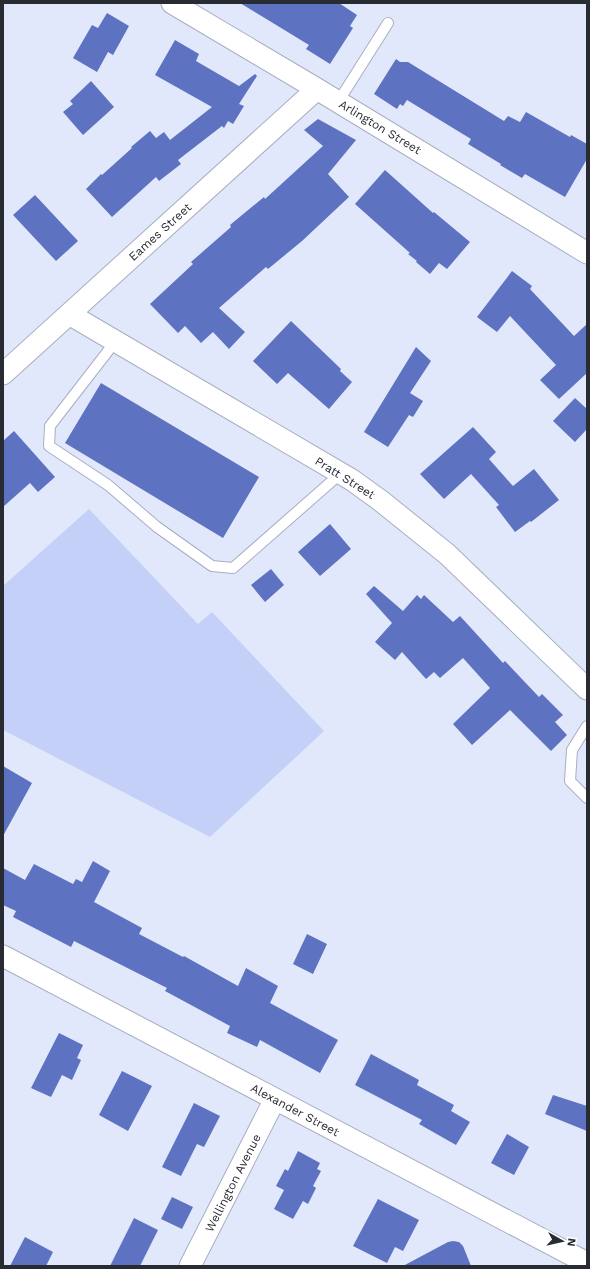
<svg xmlns="http://www.w3.org/2000/svg" width="590" height="1269" viewBox="0 0 590 1269" font-family="'Work Sans',sans-serif">
<style>
.green{fill:#c4d0f7}
.building{fill:#5d72c0}
.lines{fill:none;stroke-linecap:round;stroke-linejoin:round}
.lane-casing{stroke:#a8aec0;stroke-width:12}
.street-casing{stroke:#a8aec0;stroke-width:23}
.lane{stroke:#fff;stroke-width:10}
.street{stroke:#fff;stroke-width:21}
.labels{text-anchor:middle;dominant-baseline:central;stroke-width:3;stroke-linejoin:round;paint-order:stroke}
.street-label{font-size:12px;fill:#292b32;stroke:#fff}
</style>
<rect width="100%" height="100%" fill="#e2e8fb"/>
<!-- green -->
<path class="green" d="M 89,509 L 198,624 L 212,612 L 324,731 L 210,837 L 3,730 L 3,586 Z"/>
<!-- building -->
<path class="building" d="M 240,3 L 339,3 L 357,15 L 350,26 L 353,28 L 330,64 L 306,49 L 309,45 Z
M 107,13 L 129,26 L 113,55 L 108,52 L 97,72 L 73,58 L 92,25 L 98,28 Z
M 175,40 L 199,54 L 196,61 L 239,86 L 255,74 L 257,76 L 239,104 L 244,106 L 233,124 L 228,121 L 224,128 L 222,126 L 178,160 L 181,164 L 159,181 L 156,177 L 112,217 L 86,189 L 101,174 L 102,175 L 132,148 L 131,147 L 150,131 L 156,138 L 164,132 L 170,140 L 212,107 L 155,75 Z
M 396,59 L 400,62 L 408,62 L 504,121 L 508,116 L 520,122 L 526,112 L 570,137 L 571,135 L 587,144 L 587,159 L 565,197 L 525,174 L 522,178 L 500,165 L 501,164 L 468,144 L 471,139 L 407,100 L 403,106 L 400,104 L 397,109 L 374,94 Z
M 91,81 L 114,107 L 83,135 L 63,112 L 73,104 L 70,101 Z
M 318,119 L 356,140 L 328,174 L 349,197 L 302,241 L 268,269 L 266,267 L 219,308 L 245,332 L 229,349 L 213,332 L 201,343 L 185,326 L 178,333 L 150,304 L 193,264 L 191,262 L 231,227 L 230,225 L 264,197 L 265,199 L 323,146 L 304,130 Z
M 385,170 L 433,213 L 434,212 L 470,242 L 447,269 L 439,263 L 430,274 L 416,262 L 417,261 L 408,254 L 410,253 L 355,204 Z
M 35,195 L 78,241 L 56,261 L 13,215 Z
M 512,271 L 532,286 L 530,289 L 574,336 L 587,324 L 587,373 L 559,399 L 540,380 L 556,365 L 510,316 L 497,332 L 477,317 Z
M 291,321 L 341,369 L 340,371 L 352,382 L 329,409 L 288,373 L 277,384 L 253,361 Z
M 416,347 L 431,361 L 410,393 L 423,401 L 413,417 L 409,415 L 388,447 L 364,432 Z
M 101,383 L 259,477 L 223,538 L 65,443 Z
M 575,398 L 587,409 L 587,429 L 575,442 L 553,421 Z
M 473,427 L 496,452 L 489,459 L 513,486 L 534,469 L 559,500 L 531,522 L 530,521 L 515,532 L 496,507 L 499,505 L 471,474 L 444,499 L 420,474 Z
M 14,431 L 55,477 L 38,492 L 30,483 L 3,507 L 3,441 Z
M 330,524 L 351,549 L 320,576 L 298,552 Z
M 271,569 L 284,585 L 265,602 L 251,585 Z
M 374,586 L 403,611 L 417,595 L 421,599 L 424,595 L 453,622 L 460,616 L 503,663 L 505,661 L 539,697 L 542,694 L 563,715 L 555,722 L 567,735 L 551,751 L 510,710 L 472,745 L 453,724 L 490,688 L 463,658 L 440,678 L 434,672 L 426,679 L 402,652 L 395,660 L 375,642 L 392,623 L 366,594 Z
M 3,766 L 32,783 L 3,836 Z
M 93,861 L 110,871 L 94,902 L 142,928 L 139,934 L 183,957 L 184,956 L 238,986 L 246,968 L 278,986 L 270,1003 L 338,1040 L 320,1073 L 260,1040 L 257,1047 L 227,1033 L 230,1026 L 165,991 L 167,988 L 74,941 L 71,947 L 13,917 L 16,911 L 3,905 L 3,868 L 25,880 L 34,864 L 73,884 L 76,879 L 82,882 Z
M 307,934 L 327,944 L 313,974 L 293,964 Z
M 59,1033 L 83,1045 L 77,1058 L 81,1060 L 72,1080 L 62,1075 L 51,1097 L 31,1088 Z
M 371,1054 L 419,1080 L 417,1085 L 454,1105 L 451,1111 L 470,1122 L 456,1145 L 419,1124 L 422,1120 L 355,1085 Z
M 122,1071 L 152,1086 L 128,1131 L 99,1115 Z
M 553,1095 L 587,1106 L 587,1131 L 545,1114 Z
M 194,1103 L 220,1116 L 204,1147 L 197,1144 L 181,1176 L 162,1167 Z
M 507,1134 L 529,1147 L 514,1175 L 491,1163 Z
M 298,1151 L 320,1163 L 317,1169 L 321,1171 L 313,1186 L 316,1188 L 308,1204 L 303,1201 L 293,1219 L 274,1209 L 284,1190 L 276,1186 L 285,1169 L 288,1171 Z
M 172,1197 L 193,1207 L 182,1229 L 161,1219 Z
M 378,1199 L 419,1220 L 403,1251 L 395,1247 L 387,1263 L 353,1246 Z
M 134,1218 L 158,1230 L 140,1266 L 110,1266 Z
M 25,1237 L 53,1252 L 46,1266 L 10,1266 Z
M 453,1241 L 459,1242 L 463,1246 L 471,1266 L 403,1266 L 448,1242 Z"/>
<g class="lines">
<defs>
<path id="lane" d="M 338,102 L 388,23
M 115,342 L 50,426 L 49,446 L 108,485 L 157,527 L 212,566 L 233,568 L 340,474
M 587,726 L 572,750 L 570,781 L 587,798"/>
<path id="street" d="M 172,3 L 317,89 L 587,253
M 69,314 L 352,480 L 381,501 L 447,554 L 587,689
M 3,374 L 317,89
M 3,956 L 587,1263
M 190,1266 L 275,1099"/>
</defs>
<!-- lane casing -->
<use href="#lane" class="lane-casing"/>
<!-- street casing -->
<use href="#street" class="street-casing"/>
<!-- lane -->
<use href="#lane" class="lane"/>
<!-- street -->
<use href="#street" class="street"/>
</g>
<g class="labels">
<!-- street labels -->
<g class="street-label">
<text transform="translate(380 127) rotate(31)">Arlington Street</text>
<text transform="translate(160 232) rotate(-42)">Eames Street</text>
<text transform="translate(345 478) rotate(32)">Pratt Street</text>
<text transform="translate(295 1110) rotate(28)">Alexander Street</text>
<text transform="translate(233 1183) rotate(-63)">Wellington Avenue</text>
</g>
</g>
<!-- border -->
<rect width="590" height="1269" fill="none" stroke="#292b32" stroke-width="8"/>
<!-- north arrow -->
<g transform="translate(562 1241) rotate(98)" stroke="#ffffff" stroke-width="3" paint-order="stroke">
<path d="M0-3L7 15L0 10L-7 15Z" fill="#292b32"/>
<text y="-6" font-size="11" font-weight="bold" text-anchor="middle" fill="#292b32">N</text>
</g>
</svg>
